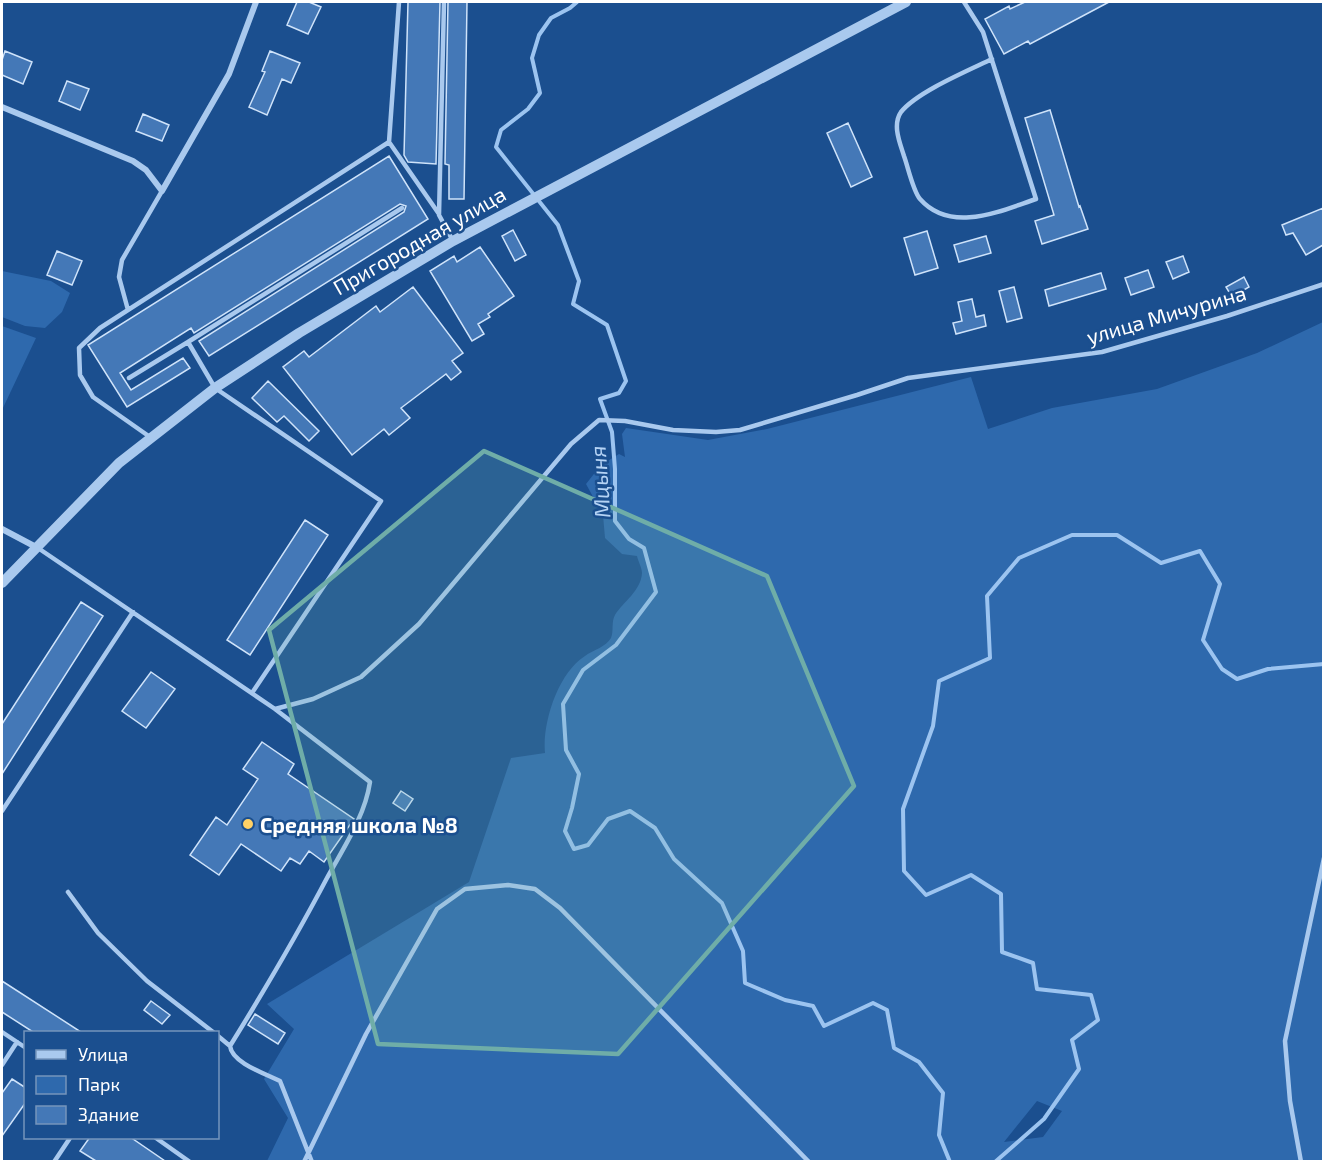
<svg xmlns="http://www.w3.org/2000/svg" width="1325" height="1163" viewBox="0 0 1325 1163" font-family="'Exo 2',sans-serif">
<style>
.green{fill:#2e69ad;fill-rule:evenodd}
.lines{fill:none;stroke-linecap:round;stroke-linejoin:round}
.stream{stroke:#9cc4f0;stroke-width:4}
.building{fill:#4478b7;stroke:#cfe3fa;stroke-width:1.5}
.service{stroke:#a9c9ee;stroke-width:4.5}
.minor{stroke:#a9c9ee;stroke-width:6}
.tertiary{stroke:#a9c9ee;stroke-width:10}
.marked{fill:#6fada8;fill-opacity:0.2;stroke:#6fada8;stroke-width:4.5;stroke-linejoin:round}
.poi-dot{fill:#ffd166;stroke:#1b4f8f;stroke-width:2}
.labels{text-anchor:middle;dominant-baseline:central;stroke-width:5;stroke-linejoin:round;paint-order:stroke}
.street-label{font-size:21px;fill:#fff;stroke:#1b4f8f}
.poi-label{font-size:21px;font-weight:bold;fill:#fff;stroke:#1b4f8f;text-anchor:start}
.water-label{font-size:22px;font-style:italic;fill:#b5d3f5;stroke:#1b4f8f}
</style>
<rect width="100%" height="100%" fill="#1b4f8f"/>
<!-- green -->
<path class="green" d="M 2,271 L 51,281 L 70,293 L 62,312 L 45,328 L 25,326 L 2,317 Z
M 1323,322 L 1323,1161 L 267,1161 L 288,1118 L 264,1079 L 294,1029 L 267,1004 L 469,882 L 511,758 L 545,753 C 542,723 558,673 585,656 C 593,650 606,647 611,638 C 614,631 611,622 615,615 C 623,602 641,591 642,573 C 642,568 638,561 637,556 L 622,554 L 605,538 L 603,515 L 586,484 L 601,465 L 619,454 L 625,457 L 622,434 L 626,428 L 708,440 L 767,429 L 971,377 L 988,429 L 1052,408 L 1157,389 L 1257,353 ZM 1037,1101 L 1062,1111 L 1043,1137 L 1004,1142 Z
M 2,326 L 36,338 L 2,410 Z"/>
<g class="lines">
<!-- stream -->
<path class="stream" d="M 577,2 L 570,8 L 551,18 L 539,35 L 532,58 L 540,93 L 528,109 L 501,130 L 496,147 L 558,225 L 579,281 L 573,304 L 607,325 L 626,381 L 619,393 L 600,399 L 612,432 L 615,469 L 615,521 L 629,539 L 644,548 L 656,592 L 616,645 L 583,670 L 563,704 L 566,750 L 579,774 L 572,808 L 565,831 L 574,849 L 588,845 L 608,819 L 630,811 L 655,828 L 674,859 L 722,903 L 743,951 L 745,983 L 785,1000 L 813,1006 L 824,1026 L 873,1003 L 887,1010 L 894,1048 L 919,1062 L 943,1093 L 939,1135 L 950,1162
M 995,1162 L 1044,1119 L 1079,1069 L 1072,1040 L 1098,1020 L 1091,995 L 1037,989 L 1033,963 L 1002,952 L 1001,894 L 971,875 L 926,895 L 904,871 L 903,809 L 933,726 L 939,681 L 990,658 L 987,596 L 1019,558 L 1072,535 L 1117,535 L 1161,563 L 1200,551 L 1220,584 L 1203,640 L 1222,669 L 1237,679 L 1268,669 L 1324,664"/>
</g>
<!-- building -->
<path class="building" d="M 297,2 L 309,2 L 321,7 L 308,34 L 287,25 Z
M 408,2 L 440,2 L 436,164 L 408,162 L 404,155 Z
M 448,2 L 467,2 L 464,199 L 449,199 L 449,165 L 445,164 Z
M 1025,2 L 1109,2 L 1030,44 L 1028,41 L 1004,54 L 985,19 L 1009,6 L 1010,9 Z
M 5,51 L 32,62 L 23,84 L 2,75 L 2,60 Z
M 270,51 L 300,63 L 291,83 L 282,79 L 267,115 L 249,107 L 265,72 L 262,71 Z
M 67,81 L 89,89 L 80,110 L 59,101 Z
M 1050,110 L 1079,207 L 1080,206 L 1088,229 L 1042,244 L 1035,221 L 1054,215 L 1025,118 Z
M 143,114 L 169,125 L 162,141 L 136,131 Z
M 848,123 L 872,177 L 851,187 L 827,133 Z
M 389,156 L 428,219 L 209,356 L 199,341 L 404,212 L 406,206 L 400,204 L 194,333 L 191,328 L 120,373 L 131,390 L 183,358 L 190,368 L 127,407 L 88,345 Z
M 1323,208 L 1323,245 L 1306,255 L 1293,233 L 1286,235 L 1282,225 Z
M 513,230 L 526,255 L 515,261 L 502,236 Z
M 927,231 L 938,268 L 915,275 L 904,238 Z
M 986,236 L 991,253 L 959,262 L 954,245 Z
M 480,247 L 514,296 L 488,314 L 490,317 L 478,324 L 484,334 L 472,341 L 430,271 L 454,256 L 457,262 Z
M 57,251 L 82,261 L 72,285 L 47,275 Z
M 1183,256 L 1189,272 L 1173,279 L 1166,262 Z
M 1148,270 L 1154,287 L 1131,295 L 1125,278 Z
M 1101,273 L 1106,289 L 1049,306 L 1045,290 Z
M 1244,277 L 1249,287 L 1232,297 L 1226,287 Z
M 413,287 L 463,353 L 452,361 L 461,372 L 451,380 L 446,374 L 401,408 L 410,418 L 389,435 L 384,429 L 352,455 L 283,367 L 304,351 L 309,357 L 376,306 L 380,312 Z
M 1014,287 L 1022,318 L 1007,322 L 999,291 Z
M 972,299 L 976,317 L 984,315 L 986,326 L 956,334 L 953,323 L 962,321 L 958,302 Z
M 268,381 L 319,431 L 309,441 L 284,416 L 277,422 L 252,398 Z
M 305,520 L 328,535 L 250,655 L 227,640 Z
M 81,602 L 103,616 L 2,774 L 2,724 Z
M 151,672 L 175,689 L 146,728 L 122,711 Z
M 262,742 L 294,764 L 288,774 L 354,819 L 324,862 L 309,851 L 300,864 L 290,858 L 281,871 L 241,844 L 219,875 L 190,855 L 216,817 L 227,825 L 258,779 L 243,769 Z
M 401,791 L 413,799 L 405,811 L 393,803 Z
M 2,981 L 81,1032 L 33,1032 L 2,1012 Z
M 151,1001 L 170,1015 L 162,1024 L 144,1010 Z
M 255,1014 L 285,1033 L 278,1044 L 248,1025 Z
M 12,1079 L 26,1088 L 26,1102 L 2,1136 L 2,1093 Z
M 90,1137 L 130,1137 L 165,1161 L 96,1161 L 80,1151 Z"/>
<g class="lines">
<!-- service -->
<path class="service" d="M 444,2 L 439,215 L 453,241
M 964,2 L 983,32 L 1036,199 C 1000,211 951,234 920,199 C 913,191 908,167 904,156 C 900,143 892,125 901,112 C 917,92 967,71 992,59
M 389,142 L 439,214
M 128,310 L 119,277 L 122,260 L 162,191
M 129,378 L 188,342
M 150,437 L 93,397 L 80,375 L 79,348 L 100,328 L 389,142 L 399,2
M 38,548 L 275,709 L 370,782 C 365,816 344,847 327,878 C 297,935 264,991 230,1046
M 252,693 L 381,501 L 215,388 L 188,342 L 402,208
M 275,709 L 313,699 L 361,677 L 419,624 L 571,444 L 599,420 L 625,421 L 673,430 L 716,432 L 740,430 L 857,395 L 908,378 L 1102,352 L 1227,316 L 1324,284
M 2,811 L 133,612
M 68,892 L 98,933 L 147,981 L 213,1032
M 2,1032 L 26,1048
M 218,1036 L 230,1046 C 232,1063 266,1074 280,1081 L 312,1162
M 2,1065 L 17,1042
M 156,1138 L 190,1162
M 54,1162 L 70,1138
M 304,1162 L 366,1034 L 437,909 L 465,889 L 508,885 L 535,889 L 560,908 L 809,1162
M 1301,1162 L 1290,1101 L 1285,1041 L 1324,858"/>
<!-- minor -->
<path class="minor" d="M 2,107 L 133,161 L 146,170 L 162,191 L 229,74 L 256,2
M 2,529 L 36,547"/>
<!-- tertiary -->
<path class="tertiary" d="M 2,583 L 119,463 L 215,388 L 299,333 L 453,241 L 906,2"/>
</g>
<!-- marked area -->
<path class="marked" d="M 484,451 L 767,576 L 854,786 L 618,1054 L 378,1044 L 269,630 Z"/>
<!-- markers -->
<circle class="poi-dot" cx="248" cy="824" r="6"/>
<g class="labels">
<!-- street labels -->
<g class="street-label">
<text transform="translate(419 240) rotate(-30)">Пригородная улица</text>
<text transform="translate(1166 314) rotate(-16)">улица Мичурина</text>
</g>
<!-- poi labels -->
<g class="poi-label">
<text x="260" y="824">Средняя школа №8</text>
</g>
<!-- water labels -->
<g class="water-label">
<text transform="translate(599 482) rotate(-94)">Мцыня</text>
</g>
</g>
<!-- border -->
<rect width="1325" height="1163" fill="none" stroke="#ffffff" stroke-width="6"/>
<!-- legend -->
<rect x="24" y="1031" width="195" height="108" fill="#1b4f8f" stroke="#7695bc" stroke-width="1.5"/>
<rect x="36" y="1050" width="30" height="9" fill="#a9c9ee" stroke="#7695bc" stroke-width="1.5"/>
<text x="78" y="1061" font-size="18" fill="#ffffff">Улица</text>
<rect x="36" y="1076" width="30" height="18" fill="#2e69ad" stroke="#7695bc" stroke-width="1.5"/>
<text x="78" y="1091" font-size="18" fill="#ffffff">Парк</text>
<rect x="36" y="1106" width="30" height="18" fill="#4478b7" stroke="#7695bc" stroke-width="1.5"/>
<text x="78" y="1121" font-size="18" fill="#ffffff">Здание</text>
</svg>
